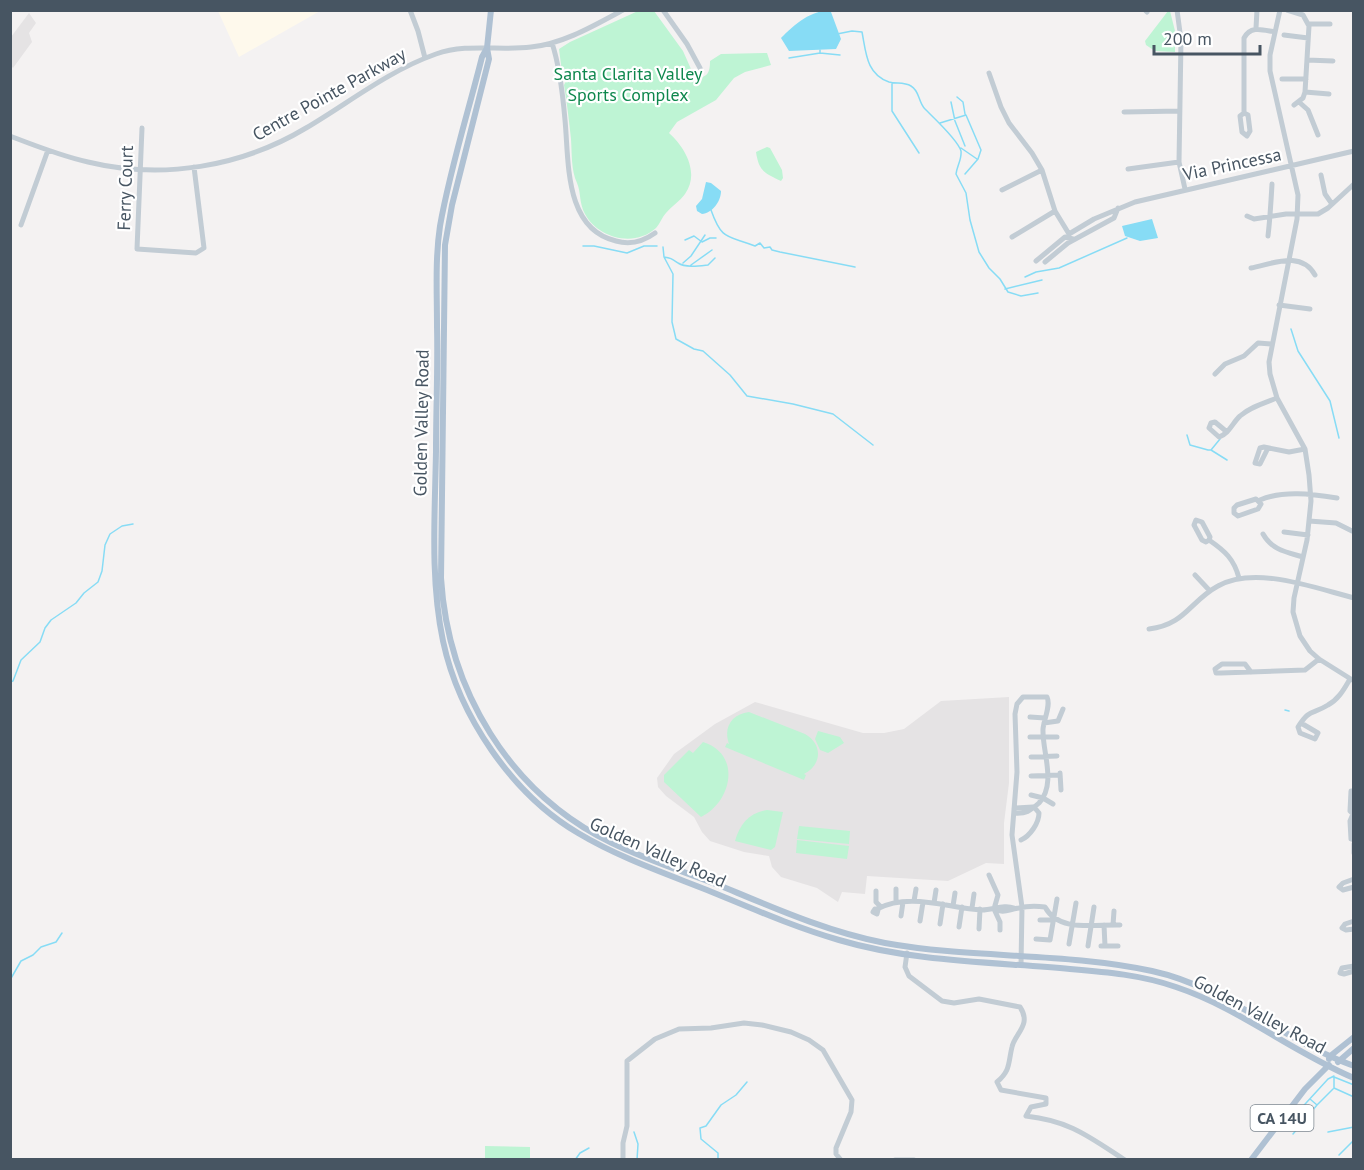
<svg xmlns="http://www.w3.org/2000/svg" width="1364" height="1170" viewBox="0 0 1364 1170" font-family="'PT Sans',sans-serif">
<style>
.commercial{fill:#fef9ec}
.education{fill:#e5e3e4}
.green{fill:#bef4d4}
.water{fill:#87dcf5}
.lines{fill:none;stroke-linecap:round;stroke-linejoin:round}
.stream{stroke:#87dcf5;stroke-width:1.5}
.minor{stroke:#c2ccd4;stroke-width:5}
.major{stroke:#afc1d3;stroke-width:6}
.labels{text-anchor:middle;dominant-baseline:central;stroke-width:4.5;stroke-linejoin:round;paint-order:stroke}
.shield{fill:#fff;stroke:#7e8891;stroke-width:1.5}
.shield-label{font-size:16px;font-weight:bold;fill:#475562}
.park-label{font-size:18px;fill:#0e874d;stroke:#fff}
.street-label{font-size:18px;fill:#475562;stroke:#fff}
</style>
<rect width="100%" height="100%" fill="#f4f2f2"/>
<!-- commercial -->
<path class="commercial" d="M 218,11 L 320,11 L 239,57 Z"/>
<!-- education -->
<path class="education" d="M 29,13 L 36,23 L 29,33 L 32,42 L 13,68 L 11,66 L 11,37 Z
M 1009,697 L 1009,783 L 1004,823 L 1004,864 L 986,863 L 948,881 L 867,876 L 865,894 L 842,892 L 838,902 L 817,888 L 781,877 L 772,867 L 769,856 L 744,852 L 710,841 L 702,832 L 694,817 L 666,796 L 658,787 L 657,778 L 674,754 L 715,724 L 755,702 L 863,733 L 884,733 L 904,729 L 941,701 Z"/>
<!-- green -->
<path class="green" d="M 638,11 L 654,11 L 683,51 L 695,78 C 708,78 710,72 710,61 L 721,54 L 767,53 L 771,65 L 745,72 L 734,78 L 716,100 L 677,122 L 669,133 C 685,147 700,173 685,194 C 680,201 672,206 666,213 C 662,217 660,224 656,228 C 634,248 598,238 585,214 C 579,203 581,192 577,183 C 571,170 572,154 571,139 C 569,121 567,103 564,85 L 566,81 L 562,72 L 559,49 L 570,42 Z
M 1168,11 L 1170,11 L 1175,31 L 1175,52 L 1155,51 L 1146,45 L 1145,41 Z
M 767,147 L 770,148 L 782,170 L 783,178 L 781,181 C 765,173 759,172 756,152 Z
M 749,712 L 805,734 C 823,744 822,765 804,774 L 806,775 L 804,780 L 725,747 L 727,743 L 729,744 C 723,727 732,714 749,712 Z
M 818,731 L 840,737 L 844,743 L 828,753 L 820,750 L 815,739 Z
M 703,742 C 742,754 732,802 701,817 L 664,782 L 664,775 L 689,750 L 693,753 Z
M 767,810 L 783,812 L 775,847 L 771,850 L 735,841 C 740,824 749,813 767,810 Z
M 799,826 L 850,831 L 849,844 L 797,839 Z
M 797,840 L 849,846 L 847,859 L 796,853 Z
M 485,1146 L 530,1147 L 530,1159 L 485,1159 Z"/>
<!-- water -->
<path class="water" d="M 832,10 L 831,12 L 841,39 L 836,49 L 789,51 L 781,38 C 795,24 811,10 832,10 Z
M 706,182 L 711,183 L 721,191 C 721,202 712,213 702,214 L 697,211 L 696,206 L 702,199 Z
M 1152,219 L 1158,238 L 1140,241 L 1125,236 L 1122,226 Z"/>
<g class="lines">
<!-- stream -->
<path class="stream" d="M 837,34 L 852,31 L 862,32 C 866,52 866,74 889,82 C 896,84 904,82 911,86 C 920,91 918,102 925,109 C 934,118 958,140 961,151 C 962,159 957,166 956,174 L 966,193 L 970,220 L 979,252 L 989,268 L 1000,279 L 1008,292 L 1021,296 L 1038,293
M 820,50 L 820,53 L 840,55
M 789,58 L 820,53
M 892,84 L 892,111 L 919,153
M 957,97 L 963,102 L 965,114
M 951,102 L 955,121 L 965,146
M 940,123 L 966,115 L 981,150 L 978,159 L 965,174
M 961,148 L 977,159
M 711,210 C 722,241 727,235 755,246 L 760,243 L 764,248 L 770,247 L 772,250 L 780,252 L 855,267
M 685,240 L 694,236 L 702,242 L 710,238 L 716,238
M 583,246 L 594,246 L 627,253 L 644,246 L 657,246
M 663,247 L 664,257 L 673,274 L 672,322 L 676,339 L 694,349 L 703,351 L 730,375 L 747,396 L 793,404 L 833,414 L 873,445
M 664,257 C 671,258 672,259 678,263 C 686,268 699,266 708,265 L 715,258
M 683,263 L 691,256 L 705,235
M 691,265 L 712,250
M 1025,277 L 1036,272 L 1059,268 L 1127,238
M 1005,289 L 1042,280
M 1291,329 L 1298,351 L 1330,401 L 1339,438
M 1187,435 L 1190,445 L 1208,450 L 1211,450 L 1220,439
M 1211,450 L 1227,460
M 10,682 L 13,681 L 21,660 L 40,642 L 45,628 L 51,620 L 76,603 L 84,593 L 98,582 L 102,571 L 105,545 L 110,534 L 122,526 L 133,524
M 1285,710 L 1289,711
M 10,980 L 21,961 L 33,955 L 41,947 L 56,942 L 62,933
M 1334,1077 L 1334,1088 L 1354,1097
M 1334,1077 L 1354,1085
M 1317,1105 L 1333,1089
M 1285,1126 L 1328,1079 L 1334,1076
M 634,1132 L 638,1144 L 637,1160
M 1328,1132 L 1354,1127
M 1293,1134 L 1317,1105 L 1310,1099
M 1339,1155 L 1354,1140
M 575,1160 L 580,1153 L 589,1148
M 718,1160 L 718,1153 L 701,1139 L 700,1128 L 706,1126 L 721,1105 L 736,1095 L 747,1082"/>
<!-- minor -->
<path class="minor" d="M 410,10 L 418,31 L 425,58
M 663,10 L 687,44 L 700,68
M 1145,10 L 1147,12
M 1177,10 L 1181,40 L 1179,162 L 1185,189
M 1280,10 L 1270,55 L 1270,71 L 1298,195 L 1297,219 L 1269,362 L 1270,374 L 1277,398 L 1305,449 L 1309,475 L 1311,501 L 1307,540 L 1294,598 L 1293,612 L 1300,636 L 1310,651 L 1319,659 L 1354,681
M 1287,10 L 1303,15 L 1309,26 L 1305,92 L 1303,98 L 1294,105
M 1309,24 L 1330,24
M 1256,28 L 1257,10
M 1284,35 L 1308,38
M 552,43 C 559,64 563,97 565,120 C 569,161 564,229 616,241 C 630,245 644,241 655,233
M 1307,60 L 1333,61
M 989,73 L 1001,107 L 1009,123 L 1032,153 L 1042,170 L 1055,211 L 1069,234 L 1094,219 L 1135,202 L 1354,151
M 1282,79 L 1306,79
M 1305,92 L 1329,94
M 1299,102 L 1308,110 L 1318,135
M 1124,112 L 1180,111
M 1244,113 L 1244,38 C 1251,25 1263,30 1275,32
M 1244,113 L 1248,115 L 1250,131 L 1247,136 L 1242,132 L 1240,116 Z
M 142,128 L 137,249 L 196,253 L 204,248 L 194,167
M 10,136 C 36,146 61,156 88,162 C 162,180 241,167 306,128 C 350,102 388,71 436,54 C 467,43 499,51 531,47 C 563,44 595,25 623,10
M 1128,169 L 1179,162
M 1321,175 L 1325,194 L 1332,204
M 1002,190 L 1042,170
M 1247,216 L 1254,219 L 1286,214 L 1318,214 L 1328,208 L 1354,184
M 21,225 L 48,150
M 1268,236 C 1270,219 1271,202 1272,184
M 1012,237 L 1055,211
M 1036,261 L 1065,237 L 1073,239
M 1045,262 L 1068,243 L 1114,218 L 1118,208
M 1251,268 C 1272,264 1301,250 1315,275
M 1279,305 L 1310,309
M 1215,374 L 1225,364 L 1244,356 L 1258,343 L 1271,344
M 1227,432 L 1215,422 L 1211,423 L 1209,428 L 1219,437 C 1229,434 1233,422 1240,416 C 1250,407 1264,403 1277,398
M 1268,448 L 1260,464 L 1255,463 L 1260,448 L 1264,447 L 1289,452 L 1305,449
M 1256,499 L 1261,504 L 1258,509 L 1238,516 L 1234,513 L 1234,508 L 1237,505 Z
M 1260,500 C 1283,490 1312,494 1337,498
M 1309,521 L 1336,523 L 1352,531
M 1284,532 L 1308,535
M 1263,534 C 1272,550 1286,552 1303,557
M 1209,540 L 1210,537 L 1202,522 L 1196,520 L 1194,525 L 1202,540 L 1206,542 L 1209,540 C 1225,551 1234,559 1239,578
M 1195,575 L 1210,591
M 1149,629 C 1185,625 1190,601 1218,586 C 1255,565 1315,588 1354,598
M 1251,672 L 1245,664 L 1222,664 L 1215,669 L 1216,673 L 1221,673 L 1305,670 L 1319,659
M 1030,717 L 1045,718
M 1044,723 L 1058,721 L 1063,709
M 1301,723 L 1318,733 L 1315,739 L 1300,733 L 1298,727 C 1310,708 1312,715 1328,705 C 1339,699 1344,689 1350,679
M 1030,737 L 1057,737
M 1031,757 L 1057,756
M 1060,773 L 1061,790
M 1031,776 L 1060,775
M 1354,791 L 1351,791 L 1350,811 L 1353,814 L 1350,821 L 1351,839 L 1354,840
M 1031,795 L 1043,798 L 1053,804
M 1014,808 L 1033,807
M 1014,813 C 1026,814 1030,811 1039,803 C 1057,783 1042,752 1043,729 C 1044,719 1051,705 1047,697 L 1023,697 L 1017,704 L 1015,714 L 1017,772 L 1012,835 L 1022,907 L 1021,965
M 1021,840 C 1030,836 1039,823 1039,813 L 1034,807
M 1354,844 L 1354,853
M 989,875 L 998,895 L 994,909 L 1000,922 L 1000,930
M 1354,879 L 1343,883 L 1339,887 L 1343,890 L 1354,887
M 876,891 L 876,902 L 881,907
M 914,901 L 916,889
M 896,902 L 896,889
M 934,903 L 936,890
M 953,906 L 955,893
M 972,908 L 974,894
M 875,909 L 878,910 L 877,914 L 873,912 Z
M 877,909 C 910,892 947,908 982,910 C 993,910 1004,904 1014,908
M 994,909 C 1004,914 1009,909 1019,908 C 1027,906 1037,906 1045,907 C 1059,933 1095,924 1120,925
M 901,916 L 903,902
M 1040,920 L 1052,920
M 920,921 L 923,902
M 940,924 L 943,904
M 1104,925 L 1105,946
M 1113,925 L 1114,911
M 959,927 L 962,907
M 1342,928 L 1345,924 L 1354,921
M 1342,928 L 1346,930 L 1354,929
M 979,929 L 980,909
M 1036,939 L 1050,940 L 1057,899
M 1069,944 L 1076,903
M 1088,946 L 1094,907
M 1101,946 L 1118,946
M 907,953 L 905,967 L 909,976 L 942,1001 L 954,1003 L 979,999 L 1020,1007 C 1032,1025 1015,1033 1012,1047 C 1008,1063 1011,1070 997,1082 L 1001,1090 L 1046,1098 L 1046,1104 L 1031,1107 L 1026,1116 C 1070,1121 1088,1136 1125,1160
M 1340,973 L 1342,968 L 1354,966
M 1340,973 L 1344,974 L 1354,971
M 623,1160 L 623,1143 L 627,1126 L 627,1061 L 655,1039 L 679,1029 L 711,1028 L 744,1023 L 762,1025 L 791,1032 L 809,1040 L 823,1050 L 852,1100 L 851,1112 L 836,1148 L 836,1154 L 841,1160
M 895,1160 L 914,1160"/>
<!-- major -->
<path class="major" d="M 491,10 L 487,48 L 489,59 L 452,205 L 445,245 L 441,578 C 448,690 509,793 612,843 C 647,860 685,872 721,886 C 774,908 828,932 885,943 C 973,959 1064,952 1152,971 C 1226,987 1284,1041 1354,1066
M 487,48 L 482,57 C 468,113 450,169 440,226 C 435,259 437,293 437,326 C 438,368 436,409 436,451 C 435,514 430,579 443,641 C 459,716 512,794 578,833 C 618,857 664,873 707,890 C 751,908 794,927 839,940 C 913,962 994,962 1070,969 C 1106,972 1142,975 1176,987 C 1239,1008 1292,1052 1354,1078
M 1329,1059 L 1329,1057 L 1354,1037
M 1338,1062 L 1354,1048
M 1251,1160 L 1305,1089 L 1329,1065"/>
</g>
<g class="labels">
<!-- shield labels -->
<rect class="shield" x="1250.5" y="1105" width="63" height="26" rx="4.5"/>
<g class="shield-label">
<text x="1282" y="1118">CA 14U</text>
</g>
<!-- park labels -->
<g class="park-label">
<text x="628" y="73">Santa Clarita Valley<tspan x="628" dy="21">Sports Complex</tspan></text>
</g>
<!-- street labels -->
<g class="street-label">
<text transform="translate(329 94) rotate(-29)">Centre Pointe Parkway</text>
<text transform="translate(1232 164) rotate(-12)">Via Princessa</text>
<text transform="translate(125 188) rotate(-88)">Ferry Court</text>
<text transform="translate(421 423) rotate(-89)">Golden Valley Road</text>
<text transform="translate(658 852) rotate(24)">Golden Valley Road</text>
<text transform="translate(1260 1014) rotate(28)">Golden Valley Road</text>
</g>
</g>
<!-- border -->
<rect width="1364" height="1170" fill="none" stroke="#475562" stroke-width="24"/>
<!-- scale -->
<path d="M1154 45v9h106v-9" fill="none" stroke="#475562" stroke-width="3"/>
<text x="1163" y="45" font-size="18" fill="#475562" stroke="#ffffff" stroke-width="4.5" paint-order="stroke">200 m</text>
</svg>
